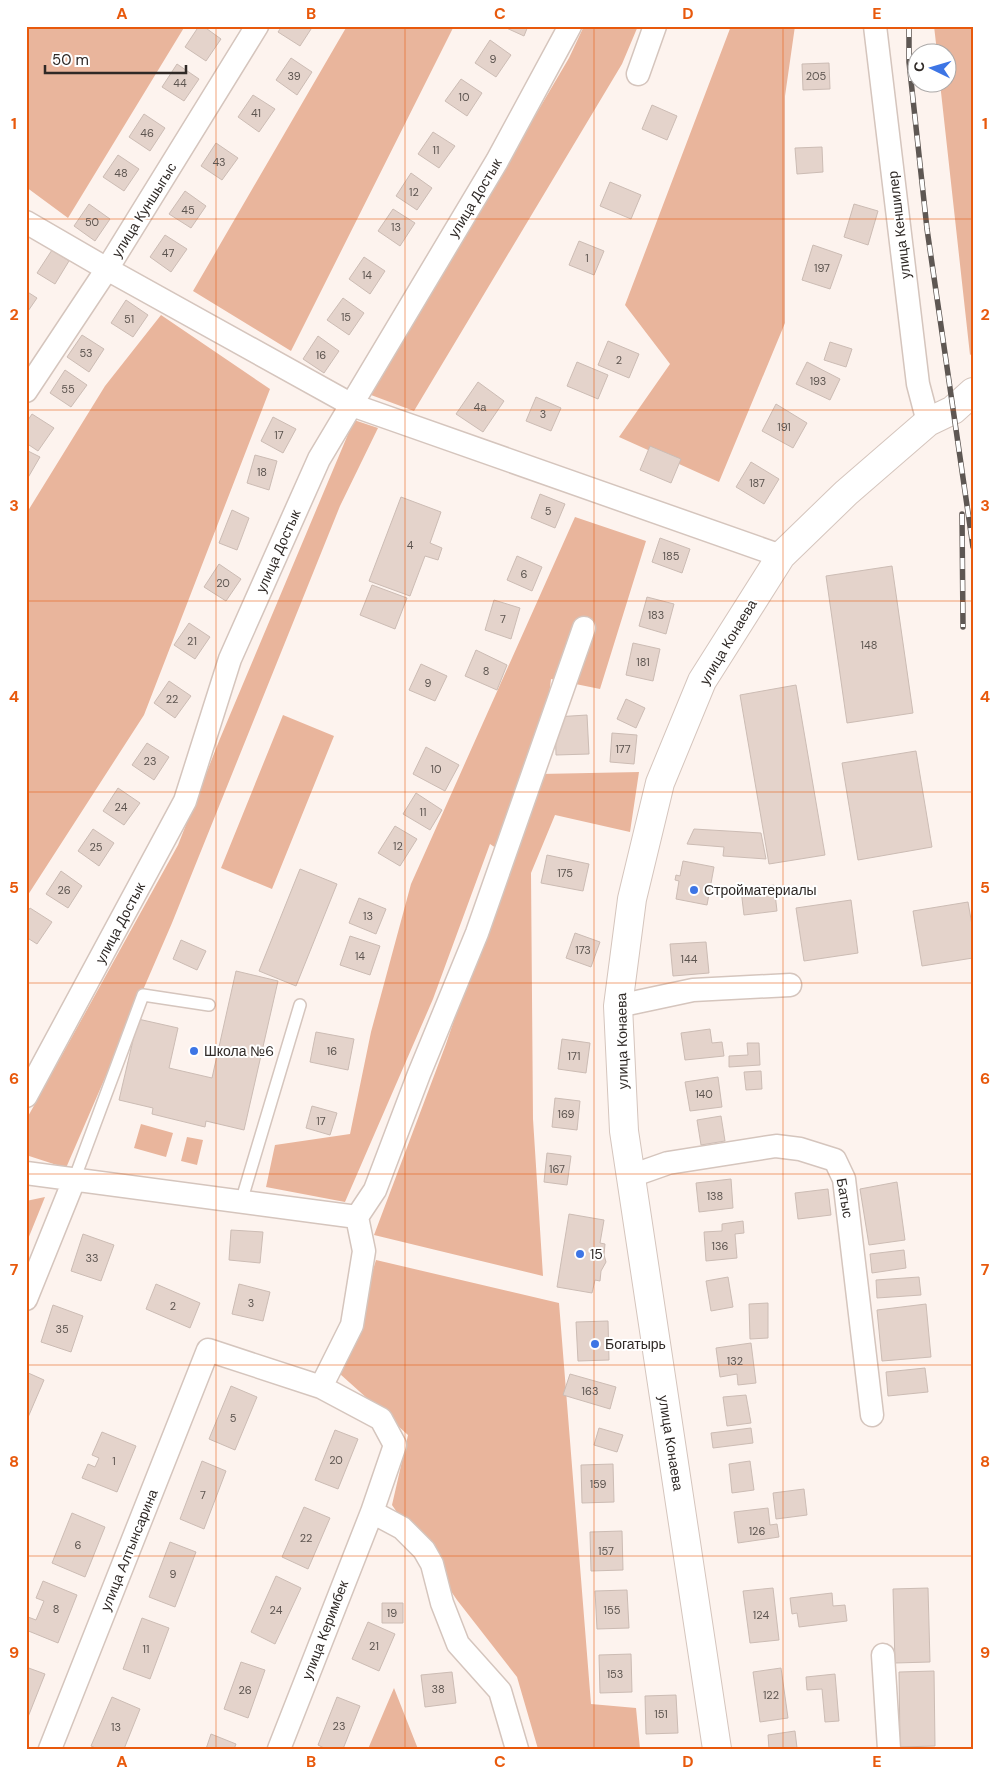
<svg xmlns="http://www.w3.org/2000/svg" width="999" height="1775" font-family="'DM Sans',sans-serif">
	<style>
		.green { fill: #e9b59c }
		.building { fill: #e4d3cb; stroke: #ccbcb4 }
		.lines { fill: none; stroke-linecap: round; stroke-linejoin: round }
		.service-casing { stroke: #d5c5bd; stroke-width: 14 }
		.minor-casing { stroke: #d5c5bd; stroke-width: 25 }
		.secondary-casing { stroke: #d5c5bd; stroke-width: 30 }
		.service { stroke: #fff; stroke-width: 11 }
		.minor { stroke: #fff; stroke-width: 22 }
		.secondary { stroke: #fff; stroke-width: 28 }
		.rail-casing { stroke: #5e5753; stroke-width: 5.5 }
		.rail { stroke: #fff; stroke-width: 4; stroke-dasharray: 11; stroke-linecap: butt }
		.grid { fill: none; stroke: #e8590c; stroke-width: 1; stroke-opacity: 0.55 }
		.poi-dot { fill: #3d75e5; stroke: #fff; stroke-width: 2 }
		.labels { text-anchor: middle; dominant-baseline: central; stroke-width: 4; stroke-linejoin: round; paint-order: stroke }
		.number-label { font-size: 11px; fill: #5c544f }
		.street-label { font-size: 14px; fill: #2f2926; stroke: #fff }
		.poi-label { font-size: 14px; fill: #2f2926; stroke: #fff; text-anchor: start }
		.neatline { fill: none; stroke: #e8590c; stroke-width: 2 }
		.grid-label { font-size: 16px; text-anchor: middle; font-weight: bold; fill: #e8590c }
	</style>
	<rect width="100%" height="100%" fill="#fdf3ee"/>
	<path class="green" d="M26 26H185L68 218 26 187Z
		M347 26H454L291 351 193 291Z
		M584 26H638L622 64 414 411 371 395 569 58Z
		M731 26H795L785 96V323L719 482 619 437 670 364 625 305Z
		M934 26H973V353L970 355 940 83 946 82V52H937Z
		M161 315 270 389 144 715 26 898V514L105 386Z
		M354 420 378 428 340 506 172 923 66 1168 26 1155V1120L178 845 219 741Z
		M575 517 646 541 600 689 551 679 540 774 639 772 630 832 555 815 531 873 533 1119 543 1276 374 1235 446 1044 509 857 490 844 433 999 345 1202 266 1187 275 1145 350 1134 371 1032 411 884Z
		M283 715 334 736 272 889 221 868Z
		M141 1124 173 1133 166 1157 134 1148Z
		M187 1137 203 1140 197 1165 181 1161Z
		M45 1197 26 1244V1201Z
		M376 1260 559 1303 591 1704 636 1708 640 1749H538L517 1677 457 1600 392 1505 408 1435 340 1374Z
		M394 1688 418 1749H368Z"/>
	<path class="building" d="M199 26H203L221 39 206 61 185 47Z
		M282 26H313L300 46 278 32Z
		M502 26H528L524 36Z
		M490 40 511 55 496 77 475 63Z
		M291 58 312 72 297 95 276 80Z
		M829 63 830 89 803 90 802 64Z
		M177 64 199 79 184 101 162 87Z
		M461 79 482 93 467 116 445 101Z
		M253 95 275 109 259 132 238 117Z
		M652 105 677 116 667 140 642 129Z
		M144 114 165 128 150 151 129 137Z
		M433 132 455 146 439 168 418 154Z
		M216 143 238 158 222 180 201 166Z
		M822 147 823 172 797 174 795 148Z
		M118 155 139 169 124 191 103 177Z
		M411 173 432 188 417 210 396 196Z
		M610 182 641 195 631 219 600 206Z
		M185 191 206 206 191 228 169 214Z
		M89 204 110 219 95 241 74 226Z
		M854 204 878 211 868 245 844 237Z
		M393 209 415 223 400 246 378 231Z
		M165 235 187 249 171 272 150 257Z
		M579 241 604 251 594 275 569 265Z
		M813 245 842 255 830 289 802 280Z
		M52 250 69 261 55 284 37 273Z
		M364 257 385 271 370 294 349 279Z
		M26 291 37 298 26 314Z
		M343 298 364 313 349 335 327 320Z
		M126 300 148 315 133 337 111 323Z
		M82 335 104 349 89 372 67 357Z
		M318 336 339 351 324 373 303 359Z
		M608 341 639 354 629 378 598 365Z
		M830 342 852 349 846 367 824 360Z
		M577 362 608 375 598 399 567 386Z
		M807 362 840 379 830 400 796 384Z
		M65 370 87 385 71 407 50 393Z
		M478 382 504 401 483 432 456 414Z
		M536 397 561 408 551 431 526 421Z
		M776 404 807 423 793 448 762 431Z
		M32 414 54 428 38 451 26 443V423Z
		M273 417 296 429 283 453 261 441Z
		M650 446 681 459 671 483 640 470Z
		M26 450 40 457 26 481Z
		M255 455 277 461 269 490 247 483Z
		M751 462 779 479 764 504 736 487Z
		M540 494 565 504 555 528 531 518Z
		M401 497 441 512 430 543 442 548 438 560 425 556 410 596 369 581Z
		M232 510 249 518 237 550 219 543Z
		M660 538 690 549 682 573 652 562Z
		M517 556 542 567 532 591 507 580Z
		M219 564 241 579 226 601 204 587Z
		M892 566 913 713 847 723 826 576Z
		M372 585 407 598 395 629 360 615Z
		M647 597 674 604 666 634 639 626Z
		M494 600 520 608 511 639 485 630Z
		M189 623 210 637 195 659 174 645Z
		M633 643 660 649 653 681 626 675Z
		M476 650 507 665 497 690 465 676Z
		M421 664 447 676 435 701 409 690Z
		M169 681 191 696 175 718 154 703Z
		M796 685 825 855 769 864 740 695Z
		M626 699 645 708 636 728 617 719Z
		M587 715 589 754 556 755 555 717Z
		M612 733 637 735 634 764 610 762Z
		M147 743 169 757 154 780 132 765Z
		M426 747 459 765 445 791 413 774Z
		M916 751 932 847 858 860 842 763Z
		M118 788 140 803 124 825 103 811Z
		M416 793 442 810 430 830 403 814Z
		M395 826 417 839 400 866 378 853Z
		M93 829 114 843 99 866 78 851Z
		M694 829 761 833 766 859 723 856 724 847 687 844Z
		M547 855 589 864 583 891 541 883Z
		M683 861 714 867 707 905 676 899 679 881 675 880 676 875 680 876Z
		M300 869 337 884 296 986 259 971Z
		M61 871 82 886 68 908 46 894Z
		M774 885 777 911 744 915 741 890Z
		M359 898 386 909 376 934 349 923Z
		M851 900 858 953 804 961 796 908Z
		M968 902 973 931V958L922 966 913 911Z
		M30 908 52 922 37 944 26 937V914Z
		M575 933 600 942 591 967 566 958Z
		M350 936 380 946 370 975 340 965Z
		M181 940 206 951 197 970 173 959Z
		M706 942 709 973 673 976 670 944Z
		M236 971 278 981 244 1130 206 1121 205 1127 152 1114 153 1108 119 1100 138 1019 178 1028 169 1068 212 1078Z
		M710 1029 712 1043 722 1042 724 1056 685 1060 681 1033Z
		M316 1032 354 1039 348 1070 310 1062Z
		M562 1039 590 1043 586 1073 558 1069Z
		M747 1043H759L760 1065 729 1067V1056L748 1055Z
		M761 1071 762 1089 746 1090 744 1072Z
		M718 1077 722 1107 690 1111 685 1082Z
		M555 1098 580 1101 577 1130 552 1127Z
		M312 1106 337 1113 330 1135 306 1128Z
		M721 1116 725 1141 701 1145 697 1120Z
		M547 1153 571 1156 567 1185 544 1182Z
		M731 1179 733 1208 699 1212 696 1183Z
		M897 1182 905 1240 869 1245 860 1189Z
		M828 1189 831 1215 798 1219 795 1193Z
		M569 1214 604 1220 600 1243 605 1244 604 1255 606 1262 601 1271 600 1281 595 1280 592 1293 557 1287Z
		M743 1221 744 1233 735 1234 737 1258 706 1261 704 1232 722 1231V1224Z
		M231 1230 263 1232 260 1263 229 1260Z
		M83 1234 114 1245 101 1281 71 1271Z
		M904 1250 906 1268 872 1273 870 1254Z
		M728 1277 733 1307 711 1311 706 1281Z
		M919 1277 921 1295 877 1298 876 1280Z
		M156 1284 200 1303 190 1328 146 1309Z
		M239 1284 270 1292 263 1321 232 1314Z
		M768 1303V1338L750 1339 749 1304Z
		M926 1304 931 1357 882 1361 877 1310Z
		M53 1305 83 1316 71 1352 41 1342Z
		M608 1321 609 1360 578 1361 576 1322Z
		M751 1343 756 1383 738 1385 737 1374 720 1377 716 1348Z
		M925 1368 928 1392 888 1396 886 1372Z
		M26 1372 44 1380 26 1422Z
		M570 1374 616 1387 610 1409 563 1395Z
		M231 1386 257 1397 235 1450 209 1439Z
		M746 1395 751 1423 727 1426 723 1397Z
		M599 1428 623 1435 617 1452 594 1445Z
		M751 1428 753 1443 713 1448 711 1433Z
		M335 1430 358 1439 338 1489 315 1480Z
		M102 1432 136 1446 117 1492 82 1478 88 1464 95 1467 99 1458 92 1455Z
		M202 1461 226 1471 204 1529 180 1519Z
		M750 1461 754 1490 732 1493 729 1464Z
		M613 1464 614 1502 582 1503 581 1465Z
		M804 1489 807 1515 776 1519 773 1493Z
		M304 1507 330 1518 308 1569 282 1557Z
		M768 1508 770 1525 777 1524 779 1537 738 1543 734 1512Z
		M72 1513 105 1527 85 1577 52 1563Z
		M622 1531 623 1570 591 1571 590 1532Z
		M170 1542 196 1552 175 1607 149 1597Z
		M276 1576 301 1588 275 1644 251 1632Z
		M43 1581 77 1595 58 1643 26 1630 28 1617 36 1620 44 1601 36 1598Z
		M773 1588 779 1640 750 1643 743 1591Z
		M928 1588 930 1662 895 1663 893 1589Z
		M627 1590 629 1628 597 1629 595 1591Z
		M832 1593 833 1606 845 1605 847 1621 799 1627 797 1613 792 1614 790 1598Z
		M382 1603H403V1623H382Z
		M142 1618 169 1628 150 1679 123 1669Z
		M368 1622 395 1634 379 1671 352 1659Z
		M631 1654 632 1692 600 1693 599 1655Z
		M241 1662 265 1670 248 1718 224 1709Z
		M26 1667 45 1674 26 1722Z
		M781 1668 788 1718 760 1722 753 1672Z
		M934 1671 935 1746 900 1747 899 1672Z
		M452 1672 456 1703 425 1707 421 1675Z
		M835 1674 839 1721 825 1722 822 1689 807 1690 806 1677Z
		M676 1695 678 1733 646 1734 645 1696Z
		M112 1697 140 1709 124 1749H98L91 1746Z
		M337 1697 360 1706 343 1749H326L318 1745Z
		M795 1731 797 1748 800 1749H769L768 1735Z
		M211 1734 236 1744 234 1749H206Z"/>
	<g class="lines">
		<defs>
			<path id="service" d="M74 1180 143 995 209 1005
				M241 1202 300 1005"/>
			<path id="minor" d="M875 26 918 384 928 422
				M638 74 655 26
				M26 222 107 269 352 405 781 556
				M26 391 107 269 257 26
				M618 1006 693 990 790 985
				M26 1096 185 801 230 659 319 459 497 161 570 26
				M26 1173 357 1217
				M631 1176 668 1163 776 1146 800 1149 835 1160 844 1179 872 1415
				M26 1299 74 1180
				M372 1512 402 1528 424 1550 432 1564 442 1603 458 1644 500 1691 517 1749
				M883 1655 889 1749
				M50 1749 208 1350 321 1387 352 1325 364 1251 357 1217 375 1190 419 1074 477 933 584 628
				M279 1749 372 1512 395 1445 381 1419 321 1387"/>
			<path id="secondary" d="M717 1749 624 1131 618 1006 632 899 660 783 702 681 781 556 846 493 928 422 953 410 973 392"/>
		</defs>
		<use href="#service" class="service-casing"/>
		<use href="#minor" class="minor-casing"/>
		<use href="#secondary" class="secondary-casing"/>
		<use href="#service" class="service"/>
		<use href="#minor" class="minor"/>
		<use href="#secondary" class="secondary"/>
		<defs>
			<path id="rail" d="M909 26V62L927 229 973 547
				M962 514 963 627"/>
		</defs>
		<use href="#rail" class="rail-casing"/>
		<use href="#rail" class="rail"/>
	</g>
	<path class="grid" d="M216 26V1749M405 26V1749M594 26V1749M783 26V1749M26 219H973M26 410H973M26 601H973M26 792H973M26 983H973M26 1174H973M26 1365H973M26 1556H973"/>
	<g class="poi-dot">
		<circle cx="694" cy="890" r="5"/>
		<circle cx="194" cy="1051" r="5"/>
		<circle cx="580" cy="1254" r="5"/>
		<circle cx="595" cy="1344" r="5"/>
	</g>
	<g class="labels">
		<g class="number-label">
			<text x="493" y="59">9</text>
			<text x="294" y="76">39</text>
			<text x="816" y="76">205</text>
			<text x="180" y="83">44</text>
			<text x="464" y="97">10</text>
			<text x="256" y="113">41</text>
			<text x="147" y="133">46</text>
			<text x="436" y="150">11</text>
			<text x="219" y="162">43</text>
			<text x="121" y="173">48</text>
			<text x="414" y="192">12</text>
			<text x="188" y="210">45</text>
			<text x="92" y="222">50</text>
			<text x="396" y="227">13</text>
			<text x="168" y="253">47</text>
			<text x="587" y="258">1</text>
			<text x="822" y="268">197</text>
			<text x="367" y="275">14</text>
			<text x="346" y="317">15</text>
			<text x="129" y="319">51</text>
			<text x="86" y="353">53</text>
			<text x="321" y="355">16</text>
			<text x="619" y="360">2</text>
			<text x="818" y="381">193</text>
			<text x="68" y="389">55</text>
			<text x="480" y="407">4а</text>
			<text x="543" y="414">3</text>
			<text x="784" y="427">191</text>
			<text x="279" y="435">17</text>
			<text x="262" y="472">18</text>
			<text x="757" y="483">187</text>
			<text x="548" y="511">5</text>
			<text x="410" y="545">4</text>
			<text x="671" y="556">185</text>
			<text x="524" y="574">6</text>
			<text x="223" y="583">20</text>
			<text x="656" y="615">183</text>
			<text x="503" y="619">7</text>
			<text x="192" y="641">21</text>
			<text x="869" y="645">148</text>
			<text x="643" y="662">181</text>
			<text x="486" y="671">8</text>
			<text x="428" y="683">9</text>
			<text x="172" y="699">22</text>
			<text x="623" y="749">177</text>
			<text x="150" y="761">23</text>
			<text x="436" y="769">10</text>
			<text x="121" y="807">24</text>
			<text x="423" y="812">11</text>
			<text x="398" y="846">12</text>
			<text x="96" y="847">25</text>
			<text x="565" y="873">175</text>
			<text x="64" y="890">26</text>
			<text x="368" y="916">13</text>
			<text x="583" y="950">173</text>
			<text x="360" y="956">14</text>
			<text x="689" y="959">144</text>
			<text x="332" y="1051">16</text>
			<text x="574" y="1056">171</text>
			<text x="704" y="1094">140</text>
			<text x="566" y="1114">169</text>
			<text x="321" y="1121">17</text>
			<text x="557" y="1169">167</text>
			<text x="715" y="1196">138</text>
			<text x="720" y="1246">136</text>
			<text x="92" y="1258">33</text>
			<text x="251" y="1303">3</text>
			<text x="173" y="1306">2</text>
			<text x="62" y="1329">35</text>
			<text x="735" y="1361">132</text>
			<text x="590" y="1391">163</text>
			<text x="233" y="1418">5</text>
			<text x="336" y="1460">20</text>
			<text x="114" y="1461">1</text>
			<text x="598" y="1484">159</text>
			<text x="203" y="1495">7</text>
			<text x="757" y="1531">126</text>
			<text x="306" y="1538">22</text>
			<text x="78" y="1545">6</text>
			<text x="606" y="1551">157</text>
			<text x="173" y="1574">9</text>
			<text x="56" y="1609">8</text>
			<text x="276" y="1610">24</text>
			<text x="612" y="1610">155</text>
			<text x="392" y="1613">19</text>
			<text x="761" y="1615">124</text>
			<text x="374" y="1646">21</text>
			<text x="146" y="1649">11</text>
			<text x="615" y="1674">153</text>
			<text x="438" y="1689">38</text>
			<text x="245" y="1690">26</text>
			<text x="771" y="1695">122</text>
			<text x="661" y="1714">151</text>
			<text x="339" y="1726">23</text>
			<text x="116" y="1727">13</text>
		</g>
		<g class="street-label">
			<text transform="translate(475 198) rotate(-59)">улица Достык</text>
			<text transform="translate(144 210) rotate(-58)">улица Куншыгыс</text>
			<text transform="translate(899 225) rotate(-97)">улица Кеншилер</text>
			<text transform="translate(278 551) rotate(-66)">улица Достык</text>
			<text transform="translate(728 642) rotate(-59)">улица Конаева</text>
			<text transform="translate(120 923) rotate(-62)">улица Достык</text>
			<text transform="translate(622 1041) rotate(-91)">улица Конаева</text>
			<text transform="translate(845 1198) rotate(80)">Батыс</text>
			<text transform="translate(671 1443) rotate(81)">улица Конаева</text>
			<text transform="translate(129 1550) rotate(-68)">улица Алтынсарина</text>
			<text transform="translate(325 1630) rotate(-69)">улица Керимбек</text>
		</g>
		<g class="poi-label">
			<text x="704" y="890">Стройматериалы</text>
			<text x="204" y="1051">Школа №6</text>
			<text x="590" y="1254">15</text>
			<text x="605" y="1344">Богатырь</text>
		</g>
	</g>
	<rect width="999" height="1775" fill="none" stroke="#ffffff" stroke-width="55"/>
	<g transform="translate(932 68) rotate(275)"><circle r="24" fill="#ffffff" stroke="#aca9a8"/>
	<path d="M0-4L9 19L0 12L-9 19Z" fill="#3d75e5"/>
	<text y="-8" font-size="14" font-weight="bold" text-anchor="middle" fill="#2f2926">С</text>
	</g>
	<path d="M45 65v8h141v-8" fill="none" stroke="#2f2926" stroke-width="2.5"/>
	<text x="52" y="65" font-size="15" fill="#2f2926" stroke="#ffffff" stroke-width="4" paint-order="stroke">50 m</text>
	<rect x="28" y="28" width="944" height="1720" class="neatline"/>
	<g class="grid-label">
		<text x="122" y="19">A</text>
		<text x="311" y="19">B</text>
		<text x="500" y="19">C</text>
		<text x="688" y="19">D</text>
		<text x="877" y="19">E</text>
		<text x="14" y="129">1</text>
		<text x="985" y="129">1</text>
		<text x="14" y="320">2</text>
		<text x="985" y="320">2</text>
		<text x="14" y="511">3</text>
		<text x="985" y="511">3</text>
		<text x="14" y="702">4</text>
		<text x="985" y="702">4</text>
		<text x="14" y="893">5</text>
		<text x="985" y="893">5</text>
		<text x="14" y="1084">6</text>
		<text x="985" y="1084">6</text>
		<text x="14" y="1275">7</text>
		<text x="985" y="1275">7</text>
		<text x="14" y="1467">8</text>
		<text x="985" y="1467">8</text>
		<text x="14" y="1658">9</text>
		<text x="985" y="1658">9</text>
		<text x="122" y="1767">A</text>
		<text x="311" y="1767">B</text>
		<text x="500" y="1767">C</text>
		<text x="688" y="1767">D</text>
		<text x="877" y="1767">E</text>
	</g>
</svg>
